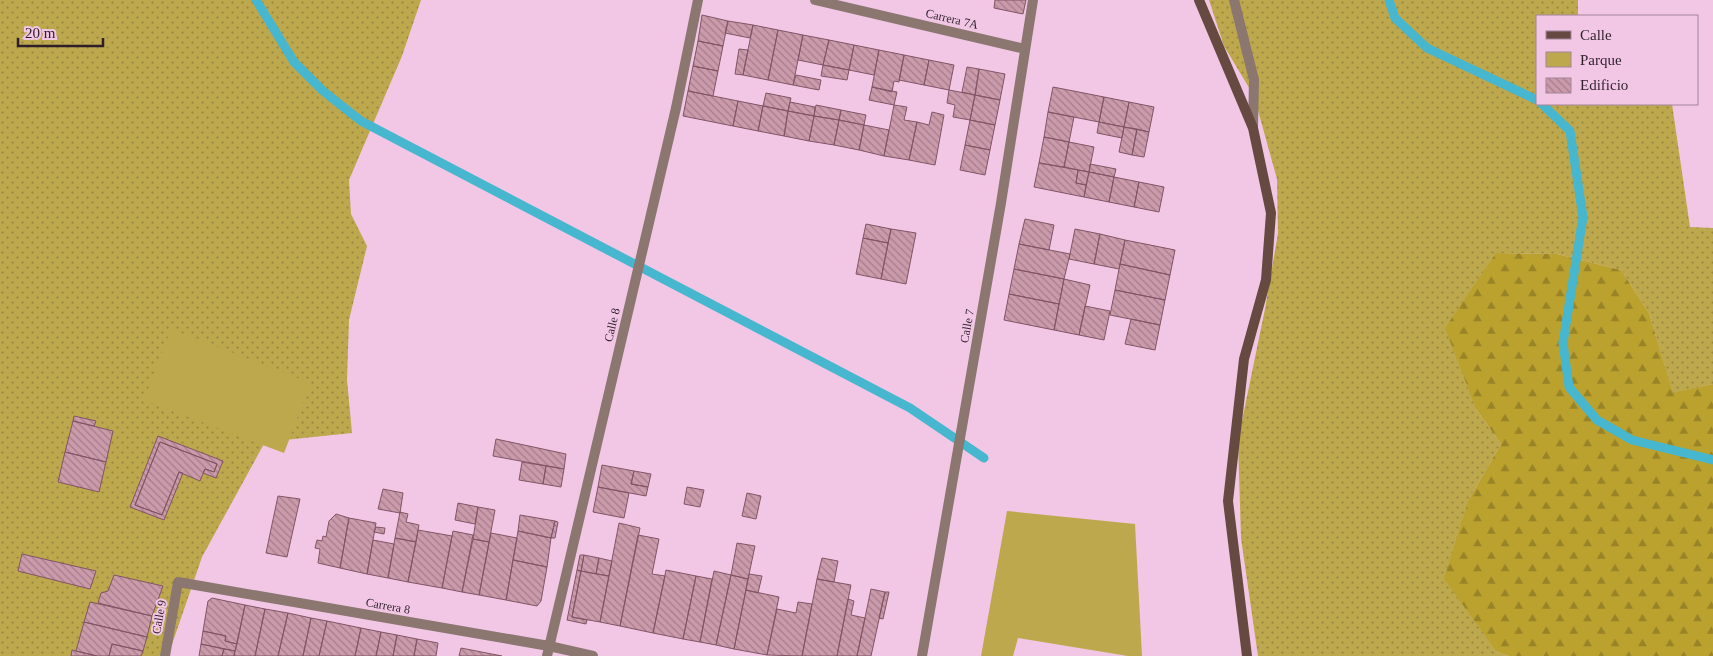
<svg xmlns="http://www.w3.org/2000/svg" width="1713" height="656" font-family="'Times New Roman',serif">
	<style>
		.grass { fill: url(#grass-dots) }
		.forest { fill: url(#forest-firs) }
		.park { fill: #bda84d }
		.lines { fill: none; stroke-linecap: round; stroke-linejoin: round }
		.stream { stroke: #47b6cf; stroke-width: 9 }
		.building { fill: url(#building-back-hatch); stroke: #815565 }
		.minor { stroke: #8b7670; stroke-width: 10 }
		.secondary { stroke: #664941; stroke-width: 10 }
		.labels { text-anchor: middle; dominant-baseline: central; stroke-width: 4; stroke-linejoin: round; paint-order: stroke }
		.street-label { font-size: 12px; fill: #2f1f2b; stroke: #f1c7e5 }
	</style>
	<defs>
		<pattern id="grass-dots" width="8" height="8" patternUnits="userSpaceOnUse" patternTransform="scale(1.25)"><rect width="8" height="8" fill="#bda84d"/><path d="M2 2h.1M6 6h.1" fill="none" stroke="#9a8840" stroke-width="1.8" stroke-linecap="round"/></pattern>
		<pattern id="forest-firs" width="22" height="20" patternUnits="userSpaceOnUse" patternTransform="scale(1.25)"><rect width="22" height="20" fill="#bba12e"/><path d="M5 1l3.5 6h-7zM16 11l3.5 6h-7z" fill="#988327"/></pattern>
		<pattern id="building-back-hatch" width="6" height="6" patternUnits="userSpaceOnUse" patternTransform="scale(1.25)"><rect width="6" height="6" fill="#cb9aab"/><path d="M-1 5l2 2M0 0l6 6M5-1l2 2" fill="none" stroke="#a57d8b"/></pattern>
	</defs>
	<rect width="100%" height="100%" fill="#f1c7e5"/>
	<path class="grass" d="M0 0H421L402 56 349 180 351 214 367 246 349 320 347 380 352 433 265 442 202 557 168 656H0Z
		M1209 0H1578V16H1537V104H1672L1690 227 1713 228V384L1673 394 1649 313 1621 270 1557 254 1496 253 1476 409 1501 444 1469 499 1497 652 1509 656H1258L1241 538 1238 440 1265 309 1278 233 1277 179 1254 96 1224 46Z"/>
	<path class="forest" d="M1496 253 1557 254 1621 270 1649 313 1673 393 1713 384V656H1509L1497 652 1444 579 1469 499 1501 444 1476 409 1445 328Z"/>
	<path class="park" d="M171 329 311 383 284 453 144 400Z
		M1007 511 1135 524 1142 656H1128L1018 638 1013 656H981Z"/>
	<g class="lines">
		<path class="stream" d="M256 0 294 62 323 91 361 121 910 408 984 458
			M1389 0 1395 18 1427 48 1537 100
			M1542 104 1570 131 1583 217 1563 343 1569 387 1597 420 1632 440 1713 460"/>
	</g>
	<path class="building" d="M995 0H1026L1023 14 994 8Z
		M702 15 728 21 723 46 698 41Z
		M728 21 753 25 750 38 725 33Z
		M753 25 778 30 768 80 743 75Z
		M778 30 803 35 793 85 768 80Z
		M803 35 829 40 823 65 798 60Z
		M829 40 854 45 849 70 823 65Z
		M698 41 723 46 718 71 693 66Z
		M854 45 879 50 874 75 849 70Z
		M739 49 748 50 743 75 735 74Z
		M879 50 904 55 899 82 894 81 892 92 872 87Z
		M904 55 929 60 924 85 899 80Z
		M929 60 954 65 949 90 924 85Z
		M823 65 849 70 847 80 821 76Z
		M693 66 718 71 713 96 688 91Z
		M967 67 979 69 975 95 962 92Z
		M979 69 1005 74 1000 100 975 95Z
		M796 75 821 80 819 90 793 85Z
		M872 87 897 92 894 105 869 100Z
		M1053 87 1104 97 1099 122 1048 112Z
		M949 90 975 95 970 120 953 117 955 105 947 103Z
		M688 91 738 101 733 126 683 116Z
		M766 93 791 98 788 111 763 106Z
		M975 95 1000 100 995 125 970 120Z
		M1104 97 1129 102 1124 127 1099 122Z
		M738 101 763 106 758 131 733 126Z
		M790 102 815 107 814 116 788 111Z
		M1129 102 1154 107 1149 132 1124 127Z
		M816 105 841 110 839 120 814 116Z
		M894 105 907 107 904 120 917 122 909 160 884 156Z
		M763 106 788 111 784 136 758 131Z
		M841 110 866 115 864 125 839 120Z
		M788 111 814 116 809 141 784 136Z
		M932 112 944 115 935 165 909 160 917 122 929 125Z
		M1048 112 1074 117 1069 142 1044 137Z
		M814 116 839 120 834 145 809 141Z
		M839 120 864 125 859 150 834 145Z
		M970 120 995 125 990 150 965 145Z
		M1099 122 1124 127 1122 138 1097 133Z
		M864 125 889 130 884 156 859 150Z
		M1124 127 1137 129 1132 155 1119 152Z
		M1137 129 1149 132 1144 157 1132 155Z
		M1044 137 1069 142 1064 167 1039 163Z
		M1069 142 1094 147 1089 172 1064 167Z
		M965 145 990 150 985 175 960 170Z
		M1039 163 1078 170 1076 183 1086 185 1084 197 1034 187Z
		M1090 164 1116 169 1114 177 1089 172Z
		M1078 170 1089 172 1086 185 1076 183Z
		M1089 172 1114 177 1109 202 1084 197Z
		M1114 177 1139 182 1134 207 1109 202Z
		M1139 182 1164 187 1159 212 1134 207Z
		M1025 219 1054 225 1049 250 1019 244Z
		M866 224 891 229 888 243 863 238Z
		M891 229 916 233 906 284 881 279Z
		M1075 229 1100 234 1094 264 1069 259Z
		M1100 234 1125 240 1119 269 1094 264Z
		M863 238 888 243 881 279 856 274Z
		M1125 240 1175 250 1170 275 1120 264Z
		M1019 244 1070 254 1064 279 1014 269Z
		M1120 264 1170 275 1165 300 1115 290Z
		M1014 269 1064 279 1059 304 1009 294Z
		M1064 279 1090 285 1079 335 1054 330Z
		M1115 290 1165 300 1160 325 1110 315Z
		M1009 294 1059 304 1054 330 1004 320Z
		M1085 306 1110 311 1104 340 1079 335Z
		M1131 319 1160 325 1155 350 1125 344Z
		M74 416 96 421 94 426 73 421Z
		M73 421 113 431 106 462 65 452Z
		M158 436 223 461 216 478 203 473 205 469 214 472 217 464 160 442 135 505 162 515 179 472 183 473 164 520 130 507Z
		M496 439 566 454 564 469 493 456Z
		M160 442 217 464 214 472 205 469 200 481 179 472 162 515 135 505Z
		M65 452 106 462 99 492 58 482Z
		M522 462 546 466 543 484 519 480Z
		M602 465 634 471 631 484 648 487 646 496 598 487Z
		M546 466 564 469 561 487 543 484Z
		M634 471 651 474 648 487 631 484Z
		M598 487 629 493 624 518 593 512Z
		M687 487 704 490 700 507 684 504Z
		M383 489 403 493 400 513 378 509Z
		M747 493 761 496 756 519 742 516Z
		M278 496 300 499 287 557 266 553Z
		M458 503 478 507 475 524 455 520Z
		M478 507 495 510 489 542 473 539Z
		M400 512 408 514 406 522 419 525 416 542 395 538Z
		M336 514 349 518 340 568 318 563 320 549 315 548 317 540 322 541 323 536 326 537 329 521Z
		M520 515 555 521 551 538 518 531Z
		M349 518 376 523 367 574 340 568Z
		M555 521 558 522 555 538H551Z
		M619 523 640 528 620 626 600 622Z
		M376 527 385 528 384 534 374 532Z
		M418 530 452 536 442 588 408 582Z
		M453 531 473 535 462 592 442 588Z
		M518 531 551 538 547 567 513 560Z
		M491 533 517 538 506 600 479 595Z
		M638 535 659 539 652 574 665 576 653 633 620 626Z
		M395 538 416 542 408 582 388 578Z
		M473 539 489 542 479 595 462 592Z
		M373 540 394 544 388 578 367 574Z
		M737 543 755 546 748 579 731 575Z
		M22 554 96 571 90 589 18 571Z
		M580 555H584L581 571 577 570Z
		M584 555 599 558 596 574 581 571Z
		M599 558 612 561 609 576 596 574Z
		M822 558 838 561 834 582 817 579Z
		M513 560 547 567 541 601 537 606 506 600Z
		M577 570 581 571 572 617 587 620 586 624 567 620Z
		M666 570 696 576 683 639 653 633Z
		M581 571 609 576 600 622 572 617Z
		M714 571 731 575 716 645 700 642Z
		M749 574 762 576 758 593 746 590Z
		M114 575 163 586 152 616 98 603 101 593 108 591Z
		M731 575 748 579 734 649 716 645Z
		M696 576 712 579 700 642 683 639Z
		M817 579 851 585 837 656H802Z
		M871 589 885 592 871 656H857Z
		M746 590 779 597 767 655 734 649Z
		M885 592H889L883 619 879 618Z
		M212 598 245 605 237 644 225 641 226 636 203 631 208 601Z
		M848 599 854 601 851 615 865 618 857 656H837Z
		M90 602 152 616 147 637 84 622Z
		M798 602 812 604 802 656 767 655 777 609 796 613Z
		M245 605 265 609 255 656H234Z
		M265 609 288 613 278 656H255Z
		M288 613 311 618 303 656H278Z
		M311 618 327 621 319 656H303Z
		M327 621 361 628 355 656H319Z
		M84 622 147 637 143 651 112 644 109 656H97L76 651Z
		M361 628 381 632 376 656H355Z
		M203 631 226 636 225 641 237 644 235 651 201 644Z
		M381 632 397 635 393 656H376Z
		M397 635 417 639 414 656H393Z
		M417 639 438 643 436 656H414Z
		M112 644 143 651 141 656H109Z
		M201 644 224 649 222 656H199Z
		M461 648 502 656H459Z
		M224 649 235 651 234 656H222Z
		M72 650 76 651 97 656H71Z"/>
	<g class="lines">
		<path class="minor" d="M815 0 1025 49
			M1234 0 1254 80 1253 127
			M165 656 178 582 549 646 593 656
			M547 656 676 108 698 0
			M922 656 1001 203 1033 0"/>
		<path class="secondary" d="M1199 0 1253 128 1271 213 1266 280 1244 359 1228 501 1247 656"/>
	</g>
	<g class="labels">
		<g class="street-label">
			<text transform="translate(952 19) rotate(13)">Carrera 7A</text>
			<text transform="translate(612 325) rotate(-77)">Calle 8</text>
			<text transform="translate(967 326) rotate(-80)">Calle 7</text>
			<text transform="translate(388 606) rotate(10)">Carrera 8</text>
			<text transform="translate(159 617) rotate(-80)">Calle 9</text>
		</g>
	</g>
	<rect x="1536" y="15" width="162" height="90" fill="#f1c7e5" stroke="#a3849b"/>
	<rect x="1546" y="31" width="25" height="8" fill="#664941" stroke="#a3849b"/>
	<text x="1580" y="40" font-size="15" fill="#2f1f2b">Calle</text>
	<rect x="1546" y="52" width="25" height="15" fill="#bda84d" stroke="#a3849b"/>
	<text x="1580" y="65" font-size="15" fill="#2f1f2b">Parque</text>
	<rect x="1546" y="78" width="25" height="15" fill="url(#building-back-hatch)" stroke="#a3849b"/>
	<text x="1580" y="90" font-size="15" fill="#2f1f2b">Edificio</text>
	<path d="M18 38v8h85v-8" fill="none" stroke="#2f1f2b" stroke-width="2.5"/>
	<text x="25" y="38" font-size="15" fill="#2f1f2b" stroke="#f1c7e5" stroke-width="4" paint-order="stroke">20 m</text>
</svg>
